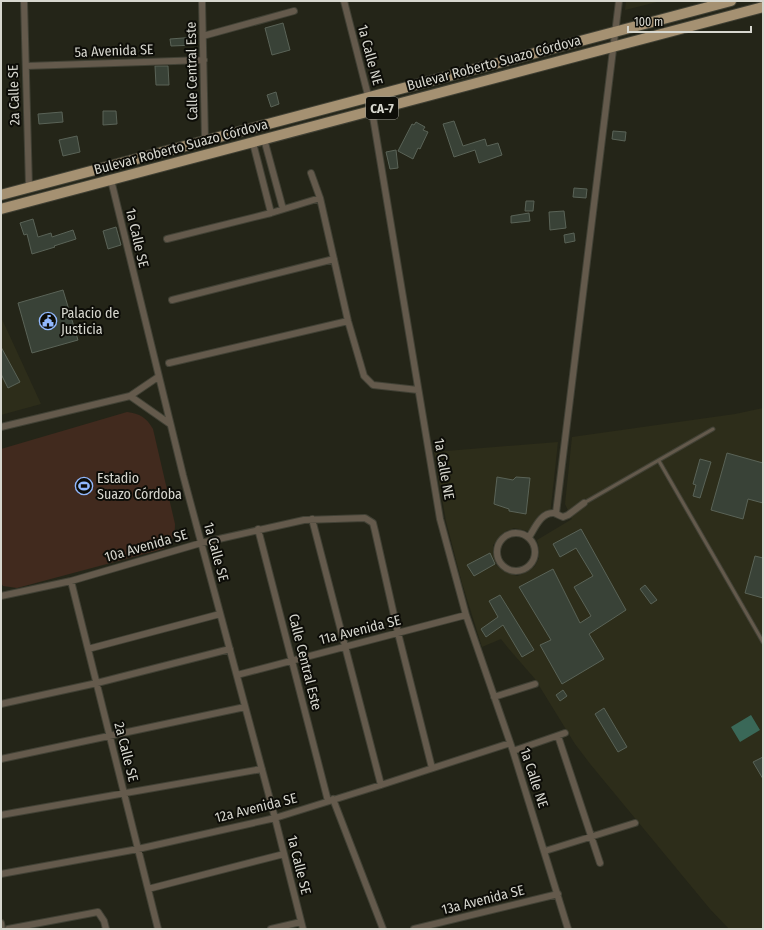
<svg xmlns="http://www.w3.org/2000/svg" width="764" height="930" font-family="'Fira Sans Condensed',sans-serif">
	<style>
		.built { fill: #2d2d1a }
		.green { fill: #412a1e }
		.water { fill: #3a6858 }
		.building { fill: #394237; stroke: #5a6357 }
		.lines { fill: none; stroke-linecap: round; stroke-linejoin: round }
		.service-casing { stroke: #414135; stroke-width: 5 }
		.minor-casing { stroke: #414135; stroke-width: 8 }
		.primary-casing { stroke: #414135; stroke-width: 12 }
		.service { stroke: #645a4c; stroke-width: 3 }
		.minor { stroke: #645a4c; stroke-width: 6 }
		.primary { stroke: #a59172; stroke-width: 10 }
		.labels { text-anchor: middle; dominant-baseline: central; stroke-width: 4; stroke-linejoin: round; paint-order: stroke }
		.shield { fill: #0d0d08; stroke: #9a9a93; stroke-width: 1 }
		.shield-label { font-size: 13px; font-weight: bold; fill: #d7d7cf }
		.street-label { font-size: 14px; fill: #d7d7cf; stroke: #0d0d08 }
		.poi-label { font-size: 14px; fill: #d7d7cf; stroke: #0d0d08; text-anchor: start }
	</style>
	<rect width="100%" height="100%" fill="#242518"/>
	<path class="built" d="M626 1H661L625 10Z
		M1 317 41 404 1 415Z
		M763 408V929H729L710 909 591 765 575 744 535 679 509 649 501 639 482 647 462 583 446 521 434 452 558 442 550 515 528 531 514 528 506 531 493 545 496 565 506 572 517 576 525 573 535 566 539 558V548L537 540 572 519 565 504 572 437 735 414Z"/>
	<path class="green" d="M127 412C140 414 146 417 153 429L175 524C175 536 172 542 163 549L17 588 3 586 1 583V449Z"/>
	<path class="water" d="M751 715 760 730 740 742 731 727Z"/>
	<path class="building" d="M283 23 290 50 272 55 265 28Z
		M196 37V45L171 46 170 39Z
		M155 66H168L169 85H156Z
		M276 92 279 104 271 107 267 95Z
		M103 111H116L117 124 103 125Z
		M62 112 63 122 39 124 38 114Z
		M454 121 463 146 485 139 487 146 498 143 502 155 479 163 475 150 454 157 443 124Z
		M416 122 425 127 423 130 428 132 420 149 418 148 413 159 398 151 412 124 414 125Z
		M613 131 626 132 625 141 612 139Z
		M77 136 80 152 63 156 59 140Z
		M396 150 398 168 390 169 386 152Z
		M574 188 587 189 586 198 573 197Z
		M526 201H534L533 211H525Z
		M564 211 566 228 550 230 549 212Z
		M529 213 530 221 511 223V216Z
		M33 219 38 237 51 233 52 237 73 230 76 239 54 246 55 247 32 254 27 234 24 235 20 223Z
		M116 227 121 245 108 249 103 231Z
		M574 233 575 241 565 243 564 235Z
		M63 290 78 340 32 353 18 303Z
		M1 347 20 382 8 388 1 374Z
		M727 453 763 463V503L748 499 743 519 711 510Z
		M700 459 711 462 700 498 693 496 696 485 693 484Z
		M497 477 513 480 516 477 530 478 526 514 509 511V509L494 504Z
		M581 529 626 610 589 634 604 659 562 684 540 645 551 640 519 587 553 569 580 623 591 616 574 587 593 576 576 548 560 557 553 544Z
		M490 553 495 564 474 576 467 565Z
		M755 556 763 558V598L745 593Z
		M645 585 657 600 651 604 640 589Z
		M500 595 534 650 522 657 503 625 486 637 481 629 498 617 489 601Z
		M563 690 567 696 560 701 556 695Z
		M604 708 627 747 618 752 595 714Z
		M763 757V779L753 762Z"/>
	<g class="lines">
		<defs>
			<path id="service" d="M659 461 763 642
				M584 503 713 429"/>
			<path id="minor" d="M24 1 29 187
				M202 1 205 140
				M344 1 372 111 440 519 466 615 513 751 568 929
				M203 36 294 11
				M26 66 204 60
				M264 139 283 209
				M253 143 271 213
				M311 173 320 198 348 321 364 376 373 385 418 390
				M111 180 183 475 275 818 303 929
				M167 239 271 213 320 198
				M172 300 334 259
				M169 363 348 321
				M130 396 170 424
				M1 427 130 396 158 377
				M556 513 619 1
				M312 519 381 785
				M258 529 328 801
				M497 552a19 19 0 1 1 38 0a19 19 0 1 1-38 0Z
				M529 537C535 528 541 512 554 513 557 514 560 516 563 517L568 515 584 503
				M71 581 158 929
				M1 596 71 581 201 543 304 520 365 518 373 523 375 531 398 633 432 768
				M88 649 220 614
				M237 675 466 615
				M494 697 535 684
				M1 704 97 683 230 649
				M558 736 600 863
				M513 751 565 733
				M1 759 245 707
				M333 799 383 929
				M1 815 262 769
				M545 851 635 823
				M1 874 138 849 275 818 381 785 510 743
				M148 889 284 854
				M1 923 2 929
				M8 929 98 912 104 921 106 929
				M271 929 301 922
				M414 929 558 894"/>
			<path id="primary" d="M1 195 731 1
				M1 209 763 7"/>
		</defs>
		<use href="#service" class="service-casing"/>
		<use href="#minor" class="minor-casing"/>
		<use href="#primary" class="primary-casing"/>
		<use href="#service" class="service"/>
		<use href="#minor" class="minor"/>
		<use href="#primary" class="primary"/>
	</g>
	<defs>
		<symbol id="civic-ring" viewBox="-11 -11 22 22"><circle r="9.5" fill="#0d0d08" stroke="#91b8fd" stroke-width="1.5"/><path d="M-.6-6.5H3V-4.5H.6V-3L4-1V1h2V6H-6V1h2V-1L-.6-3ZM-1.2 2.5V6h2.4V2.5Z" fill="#91b8fd"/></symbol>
		<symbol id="stadium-ring" viewBox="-11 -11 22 22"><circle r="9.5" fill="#0d0d08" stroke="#91b8fd" stroke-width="1.5"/><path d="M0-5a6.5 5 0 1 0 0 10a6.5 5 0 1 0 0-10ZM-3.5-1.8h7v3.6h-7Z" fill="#91b8fd"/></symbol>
	</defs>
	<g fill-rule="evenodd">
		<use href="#civic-ring" x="38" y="311" width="20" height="20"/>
		<use href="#stadium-ring" x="74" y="476" width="20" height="20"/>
	</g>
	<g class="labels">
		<rect class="shield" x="366" y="97" width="32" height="22" rx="3"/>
		<g class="shield-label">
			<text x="382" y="108">CA-7</text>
		</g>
		<g class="street-label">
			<text transform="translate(114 51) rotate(-2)">5a Avenida SE</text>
			<text transform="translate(370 55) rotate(75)">1a Calle NE</text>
			<text transform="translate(494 63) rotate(-15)">Bulevar Roberto Suazo Córdova</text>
			<text transform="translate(192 71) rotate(-91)">Calle Central Este</text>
			<text transform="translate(14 95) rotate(-92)">2a Calle SE</text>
			<text transform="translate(181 147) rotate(-15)">Bulevar Roberto Suazo Córdova</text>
			<text transform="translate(137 238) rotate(77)">1a Calle SE</text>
			<text transform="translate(444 469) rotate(80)">1a Calle NE</text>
			<text transform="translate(146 546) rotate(-16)">10a Avenida SE</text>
			<text transform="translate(216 552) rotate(75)">1a Calle SE</text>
			<text transform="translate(360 630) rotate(-14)">11a Avenida SE</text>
			<text transform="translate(305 662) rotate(76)">Calle Central Este</text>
			<text transform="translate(126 752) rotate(76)">2a Calle SE</text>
			<text transform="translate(534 778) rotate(72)">1a Calle NE</text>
			<text transform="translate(256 808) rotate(-14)">12a Avenida SE</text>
			<text transform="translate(299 865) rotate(76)">1a Calle SE</text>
			<text transform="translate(483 900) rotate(-14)">13a Avenida SE</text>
		</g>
		<g class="poi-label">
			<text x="61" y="313">Palacio de<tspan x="61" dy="16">Justicia</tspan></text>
			<text x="97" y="478">Estadio<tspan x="97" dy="16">Suazo Córdoba</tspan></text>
		</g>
	</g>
	<rect width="764" height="930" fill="none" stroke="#d7d7cf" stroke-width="4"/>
	<path d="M628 26v6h123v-6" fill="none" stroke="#d7d7cf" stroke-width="2"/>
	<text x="634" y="26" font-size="12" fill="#d7d7cf" stroke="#0d0d08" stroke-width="3" paint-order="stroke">100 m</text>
</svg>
